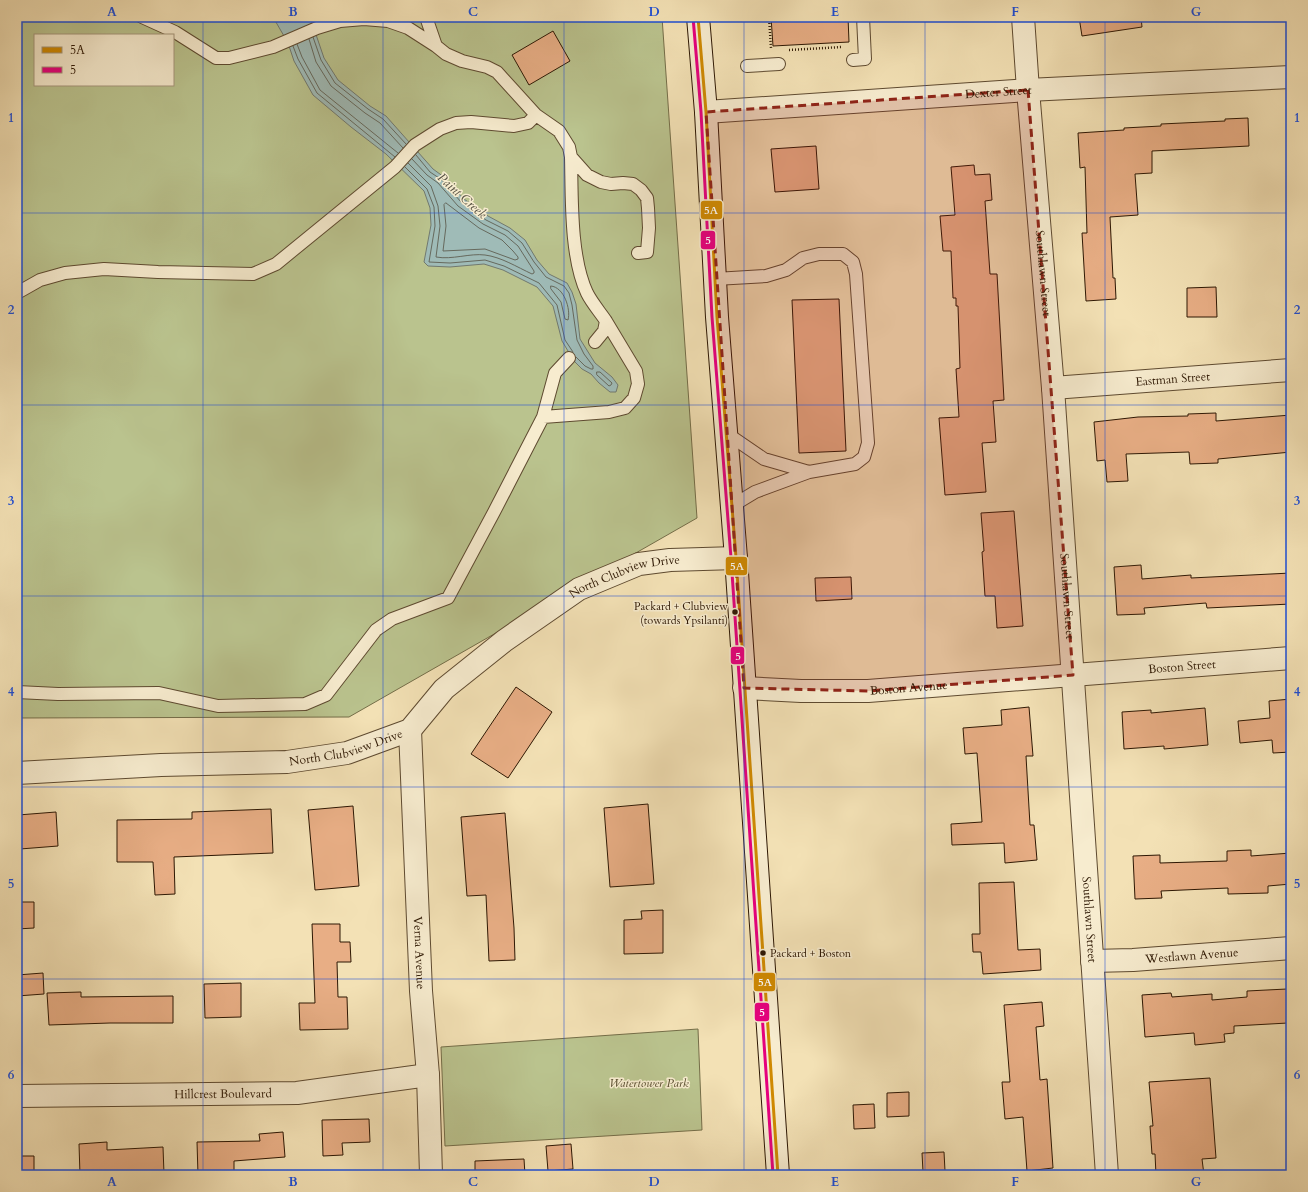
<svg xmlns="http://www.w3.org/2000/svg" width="1308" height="1192" font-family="Cardo,serif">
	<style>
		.green { fill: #bac38e; stroke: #746d48; fill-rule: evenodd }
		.water { fill: #9fbbb7; stroke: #71796f }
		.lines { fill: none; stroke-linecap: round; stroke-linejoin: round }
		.shore { stroke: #66695d; stroke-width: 1 }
		.building { fill: #e8ae85; stroke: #2d1703 }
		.service-casing { stroke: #5e4a30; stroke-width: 14 }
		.minor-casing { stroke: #5e4a30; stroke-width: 24 }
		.secondary-casing { stroke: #2d1703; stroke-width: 24 }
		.path { stroke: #2d1703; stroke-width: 2.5; stroke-dasharray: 1 2; stroke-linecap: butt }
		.service { stroke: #f7eccf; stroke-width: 12 }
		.minor { stroke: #f7eccf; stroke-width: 22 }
		.secondary { stroke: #f7eccf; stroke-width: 22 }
		.bus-1-casing { stroke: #f7eccf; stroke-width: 6 }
		.bus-2-casing { stroke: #f7eccf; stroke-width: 6 }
		.bus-1 { stroke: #cf8901; stroke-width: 3 }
		.bus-2 { stroke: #e5007d; stroke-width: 3 }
		.marked { fill: #8f2418; fill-opacity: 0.2; stroke: #8f2418; stroke-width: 3; stroke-dasharray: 8 5; stroke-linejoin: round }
		.grid { fill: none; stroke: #1d4ed8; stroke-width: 1; stroke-opacity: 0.55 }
		.bus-dot { fill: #2d1703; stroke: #f7eccf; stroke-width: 1.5 }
		.labels { text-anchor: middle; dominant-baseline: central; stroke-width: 3; stroke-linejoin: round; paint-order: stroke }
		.bus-label { font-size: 11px; fill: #2d1703; stroke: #f7eccf; text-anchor: end }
		.street-label { font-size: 12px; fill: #2d1703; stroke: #f7eccf }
		.park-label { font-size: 12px; font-style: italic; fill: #574b2d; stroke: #f7eccf }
		.water-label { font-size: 13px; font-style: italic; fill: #555042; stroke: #f7eccf }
		.line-badge { stroke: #f7eccf; stroke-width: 1.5 }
		.badge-label { font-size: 11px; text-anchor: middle; font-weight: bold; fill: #fff }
		.neatline { fill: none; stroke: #1d4ed8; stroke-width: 1.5 }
		.grid-label { font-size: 13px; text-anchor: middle; font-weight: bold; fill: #1d4ed8 }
	</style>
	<rect width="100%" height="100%" fill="#f3e1b5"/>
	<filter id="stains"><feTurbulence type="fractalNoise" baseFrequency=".005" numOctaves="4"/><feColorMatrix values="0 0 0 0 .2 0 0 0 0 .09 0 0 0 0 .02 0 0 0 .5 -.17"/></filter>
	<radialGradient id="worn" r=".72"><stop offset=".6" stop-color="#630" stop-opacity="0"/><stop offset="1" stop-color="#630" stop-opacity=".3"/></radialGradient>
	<path class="green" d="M17 17H662L697 518 349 717 17 718ZM35 35H173V85H35Z
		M698 1029 702 1130 445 1146 441 1047Z"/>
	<path class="water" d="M273 17H310L324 58 338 80 370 106 386 116 433 169 444 177 464 199 488 216 510 228 525 240 537 260 549 274 567 283 572 292 576 304 580 339 595 363 612 377 618 385 616 392H610L599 383 591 374 582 369 574 361 562 341 553 306 537 287 503 270 484 264 450 267 428 266 424 262 431 225 430 208 424 191 386 154 351 127 313 95 294 61 288 43Z"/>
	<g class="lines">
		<path class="shore" d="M313 37 321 60 335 83 368 109 383 119 406 144
			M309 39 316 62 331 86 365 113 380 123 403 148
			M297 44 302 57 320 90 398 153
			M293 46 298 59 317 93 395 157
			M416 155 430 172 442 180 461 202 486 220 508 231 522 243 534 262 546 277 564 286 569 293 572 305 577 340 584 354 593 366V369H591L585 366 576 357
			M408 163 431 186 438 206 440 226 436 257C452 260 470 253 485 255 501 257 517 267 532 274L534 273V271L518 246 505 235 483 224 458 206 438 183 427 175 412 159
			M405 167 427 189 434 207 435 226 429 262 450 263 485 260 504 266 539 283 557 305 565 340 573 352
			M446 203 479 228 502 240 513 251 518 257V259L515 260 485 249 443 251 446 226 444 205Z
			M551 286C564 287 571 309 568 320L565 319 561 302 551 289Z
			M597 372H600L612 383 611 385 609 386 597 375Z"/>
	</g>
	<path class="building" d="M771 17H848L849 42 773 46Z
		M1079 17H1141L1142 27 1082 36Z
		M553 31 570 61 529 85 512 55Z
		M1248 118 1249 146 1152 151V173L1135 174 1138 215 1110 217 1113 278H1115L1116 299 1086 301 1082 233H1087L1085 167 1080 168 1078 133 1124 130V128L1161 126V124L1225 121V119Z
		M816 146 819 189 775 192 771 149Z
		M974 165 975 175 990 174 992 200 985 201 990 274H997L1004 400 993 401 996 442 982 443 986 492 945 495 939 418 959 417 956 369 960 368 958 306H956V298H953L951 251H943L940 216 955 215 951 167Z
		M1216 287 1217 317H1187V288Z
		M839 299 846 451 799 453 792 300Z
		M1216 413V421L1291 415V452L1218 459V463L1190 464 1189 452 1126 454 1128 481 1107 482 1105 460 1097 461 1094 422 1138 417 1188 416V414Z
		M1014 511 1023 626 997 628 995 596H985L982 552 984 551 981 513Z
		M1141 565 1142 579 1191 575V578L1291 573V604L1207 608 1206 603 1144 608 1145 614 1117 615 1114 567Z
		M851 577 852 599 816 601 815 578Z
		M516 687 552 712 508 778 471 754Z
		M1291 699V752L1273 753 1272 740 1240 743 1238 721 1270 718 1269 701Z
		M1029 707 1033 756H1026L1030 825H1034L1037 860 1005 863 1004 843 952 845 951 824 982 822 977 753 965 754 963 728 1002 725 1001 710Z
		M1205 708 1208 745 1164 749V746L1124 749 1122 712 1151 710V713Z
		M648 804 654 884 610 887 604 808Z
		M353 806 359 886 315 890 308 810Z
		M271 809 273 853 174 857 175 894 155 895 153 862H117V820L192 819V812Z
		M56 812 58 846 20 849 18 815Z
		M505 813 514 928 515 960 489 961 486 895 467 896 461 817Z
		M1251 850V856L1291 853V884L1268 886V893L1228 894V888L1161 891 1162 898 1135 899 1133 856 1160 855V863L1227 861V851Z
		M1014 882 1018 950 1040 949 1041 970 983 974 981 952H973L972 934H980L979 883Z
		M17 902H34V928L17 929Z
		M663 910V953L624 954V920L642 919 641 911Z
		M312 924H340V942H350L351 962H337L338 997H347L348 1029 300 1030 299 1003H315Z
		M43 973 44 994 17 996V975Z
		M241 983V1017L205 1018 204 984Z
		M1287 989 1288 1023 1234 1026V1033L1224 1034 1225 1042 1195 1045 1194 1033 1145 1037 1142 995 1171 993 1172 997 1212 994V1000L1247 997V991Z
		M81 992V997L173 996V1023H110L49 1025 47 993Z
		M1042 1002 1044 1026 1036 1027 1040 1080 1047 1079 1053 1168 1027 1171 1023 1117 1005 1119 1002 1082H1010L1004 1005Z
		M1210 1078 1216 1158 1202 1159 1204 1175H1156L1155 1154H1152L1150 1126H1153L1149 1082Z
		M909 1092V1116L887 1117V1093Z
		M874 1104 875 1128 854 1129 853 1105Z
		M369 1119 370 1142 342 1143 343 1155 323 1156 322 1120Z
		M283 1132 285 1157 234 1161V1175H198L197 1142 260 1141 259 1134Z
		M107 1142V1150L163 1147 164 1174 80 1175 79 1144Z
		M571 1144 573 1169 548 1171 546 1146Z
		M944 1152 945 1171 923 1172 922 1153Z
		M17 1156H34V1175H17Z
		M524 1159 525 1175H475V1161Z"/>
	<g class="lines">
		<defs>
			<path id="service" d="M142 17 175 32 216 58H229L273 47 317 28 340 21 364 19 388 21 408 28 436 46
				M853 60 865 59 863 17
				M747 66 779 64
				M536 115 559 131 569 147 571 157 587 175 601 182 611 184 623 183 633 184 641 190 647 198 648 208 649 228 647 252 638 253
				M571 157C572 197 570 257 587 293 592 303 600 312 606 321L604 331 595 342
				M715 279 766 276 786 270 803 258 819 254H843L853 262 856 274 868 443 864 457 855 464 809 472 755 492 732 506
				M17 293 40 280 65 273 104 269 158 272 253 274 276 264 395 167 415 145 440 129 456 123 471 122 514 126 528 123 536 115 497 72 487 67 462 61 446 54 436 46 426 17
				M543 417 609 412 625 408 634 398 638 384 636 371 606 321
				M726 433 764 459 809 472
				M17 692 58 694 159 693 218 706 305 704 326 695 376 630 392 619 448 598 494 512 543 417 555 373 569 358"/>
			<g id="minor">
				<path id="s1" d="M1023 17 1028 90 1053 388 1107 1175"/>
				<path id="s2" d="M706 112 1028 90 1291 77"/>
				<path id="s3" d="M1053 388 1291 370"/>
				<path id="s4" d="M744 688 801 691H868L1291 658"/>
				<path id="s5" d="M410 730 421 991 428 1075 431 1175"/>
				<path id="s6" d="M17 773 161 765 287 762 347 753 410 730 444 689 504 641 579 589 639 564 670 560 736 558"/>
				<path id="s7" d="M1092 961 1133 960 1291 948"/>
				<path id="s8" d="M17 1096 297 1093 428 1075"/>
			</g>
			<path id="secondary" d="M698 17 706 112 717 317 736 558 778 1175"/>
		</defs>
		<use href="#service" class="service-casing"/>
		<use href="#minor" class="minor-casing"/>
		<use href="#secondary" class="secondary-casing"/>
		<path class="path" d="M769 17 771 48
			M789 50 842 47"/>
		<use href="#service" class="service"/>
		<use href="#minor" class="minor"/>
		<use href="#secondary" class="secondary"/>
		<defs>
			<path id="bus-1" d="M698 17 706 112 717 317 736 558 778 1175"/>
			<path id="bus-2" d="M693 17 701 112 712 317 731 558 773 1175"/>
		</defs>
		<use href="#bus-1" class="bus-1-casing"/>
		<use href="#bus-2" class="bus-2-casing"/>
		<use href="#bus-1" class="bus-1"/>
		<use href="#bus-2" class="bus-2"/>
	</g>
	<path class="marked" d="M1028 90 1073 675 868 691 744 688 706 112Z"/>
	<path class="grid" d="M203 17V1175M383 17V1175M564 17V1175M744 17V1175M925 17V1175M1105 17V1175M17 213H1291M17 405H1291M17 596H1291M17 787H1291M17 979H1291"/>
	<g class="bus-dot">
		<circle cx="735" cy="612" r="3.5"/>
		<circle cx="763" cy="953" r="3.5"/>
	</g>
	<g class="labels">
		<g class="bus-label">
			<text x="728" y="606">Packard + Clubview<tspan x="728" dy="14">(towards Ypsilanti)</tspan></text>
			<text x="770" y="953" text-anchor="start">Packard + Boston</text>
		</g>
		<g class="street-label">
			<text stroke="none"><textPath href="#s2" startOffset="293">Dexter Street</textPath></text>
			<text stroke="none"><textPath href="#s1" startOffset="257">Southlawn Street</textPath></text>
			<text stroke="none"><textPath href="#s3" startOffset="120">Eastman Street</textPath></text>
			<text stroke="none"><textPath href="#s6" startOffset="667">North Clubview Drive</textPath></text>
			<text stroke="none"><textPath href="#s1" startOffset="581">Southlawn Street</textPath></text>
			<text stroke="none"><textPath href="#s4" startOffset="439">Boston Street</textPath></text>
			<text stroke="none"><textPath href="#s4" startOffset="165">Boston Avenue</textPath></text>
			<text stroke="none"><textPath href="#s6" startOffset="331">North Clubview Drive</textPath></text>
			<text stroke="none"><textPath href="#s1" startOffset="905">Southlawn Street</textPath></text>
			<text stroke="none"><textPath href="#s5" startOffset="223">Verna Avenue</textPath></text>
			<text stroke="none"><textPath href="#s7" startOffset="100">Westlawn Avenue</textPath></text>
			<text stroke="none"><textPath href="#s8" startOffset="206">Hillcrest Boulevard</textPath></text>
		</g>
		<g class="park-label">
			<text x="649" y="1083">Watertower Park</text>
		</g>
		<g class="water-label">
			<text transform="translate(462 196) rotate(42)">Paint Creek</text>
		</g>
	</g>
	<g class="line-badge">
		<rect x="700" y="200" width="23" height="20" rx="4" fill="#cf8901"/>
		<rect x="700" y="230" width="16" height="20" rx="4" fill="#e5007d"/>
		<rect x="725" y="556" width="23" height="20" rx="4" fill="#cf8901"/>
		<rect x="730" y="646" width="15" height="19" rx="4" fill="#e5007d"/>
		<rect x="753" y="972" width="23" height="20" rx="4" fill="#cf8901"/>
		<rect x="754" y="1002" width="16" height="20" rx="4" fill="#e5007d"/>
	</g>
	<g class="badge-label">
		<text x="711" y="214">5A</text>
		<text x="708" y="244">5</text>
		<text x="737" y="570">5A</text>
		<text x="738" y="660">5</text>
		<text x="765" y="986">5A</text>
		<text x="762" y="1016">5</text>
	</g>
	<rect width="1308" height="1192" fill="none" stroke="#f3e1b5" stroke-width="44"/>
	<rect x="34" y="34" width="140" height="52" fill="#f7eccf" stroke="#a6977d"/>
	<rect x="42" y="47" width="20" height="6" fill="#cf8901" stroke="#a6977d"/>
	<text x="70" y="54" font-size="12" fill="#2d1703">5A</text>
	<rect x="42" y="67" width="20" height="6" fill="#e5007d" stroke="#a6977d"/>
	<text x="70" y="74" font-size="12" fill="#2d1703">5</text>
	<rect x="22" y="22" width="1264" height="1148" class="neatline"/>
	<g class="grid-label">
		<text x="112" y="16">A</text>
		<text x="293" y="16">B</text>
		<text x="473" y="16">C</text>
		<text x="654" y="16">D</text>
		<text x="835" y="16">E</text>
		<text x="1015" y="16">F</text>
		<text x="1196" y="16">G</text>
		<text x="11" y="122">1</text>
		<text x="1297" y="122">1</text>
		<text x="11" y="314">2</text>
		<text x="1297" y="314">2</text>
		<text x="11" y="505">3</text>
		<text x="1297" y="505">3</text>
		<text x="11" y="696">4</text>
		<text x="1297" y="696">4</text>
		<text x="11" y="888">5</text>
		<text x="1297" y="888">5</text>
		<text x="11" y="1079">6</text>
		<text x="1297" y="1079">6</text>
		<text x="112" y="1186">A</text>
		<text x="293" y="1186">B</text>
		<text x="473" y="1186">C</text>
		<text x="654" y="1186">D</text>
		<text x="835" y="1186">E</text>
		<text x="1015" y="1186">F</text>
		<text x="1196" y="1186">G</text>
	</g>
	<rect width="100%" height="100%" filter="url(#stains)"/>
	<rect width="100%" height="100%" fill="url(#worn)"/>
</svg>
